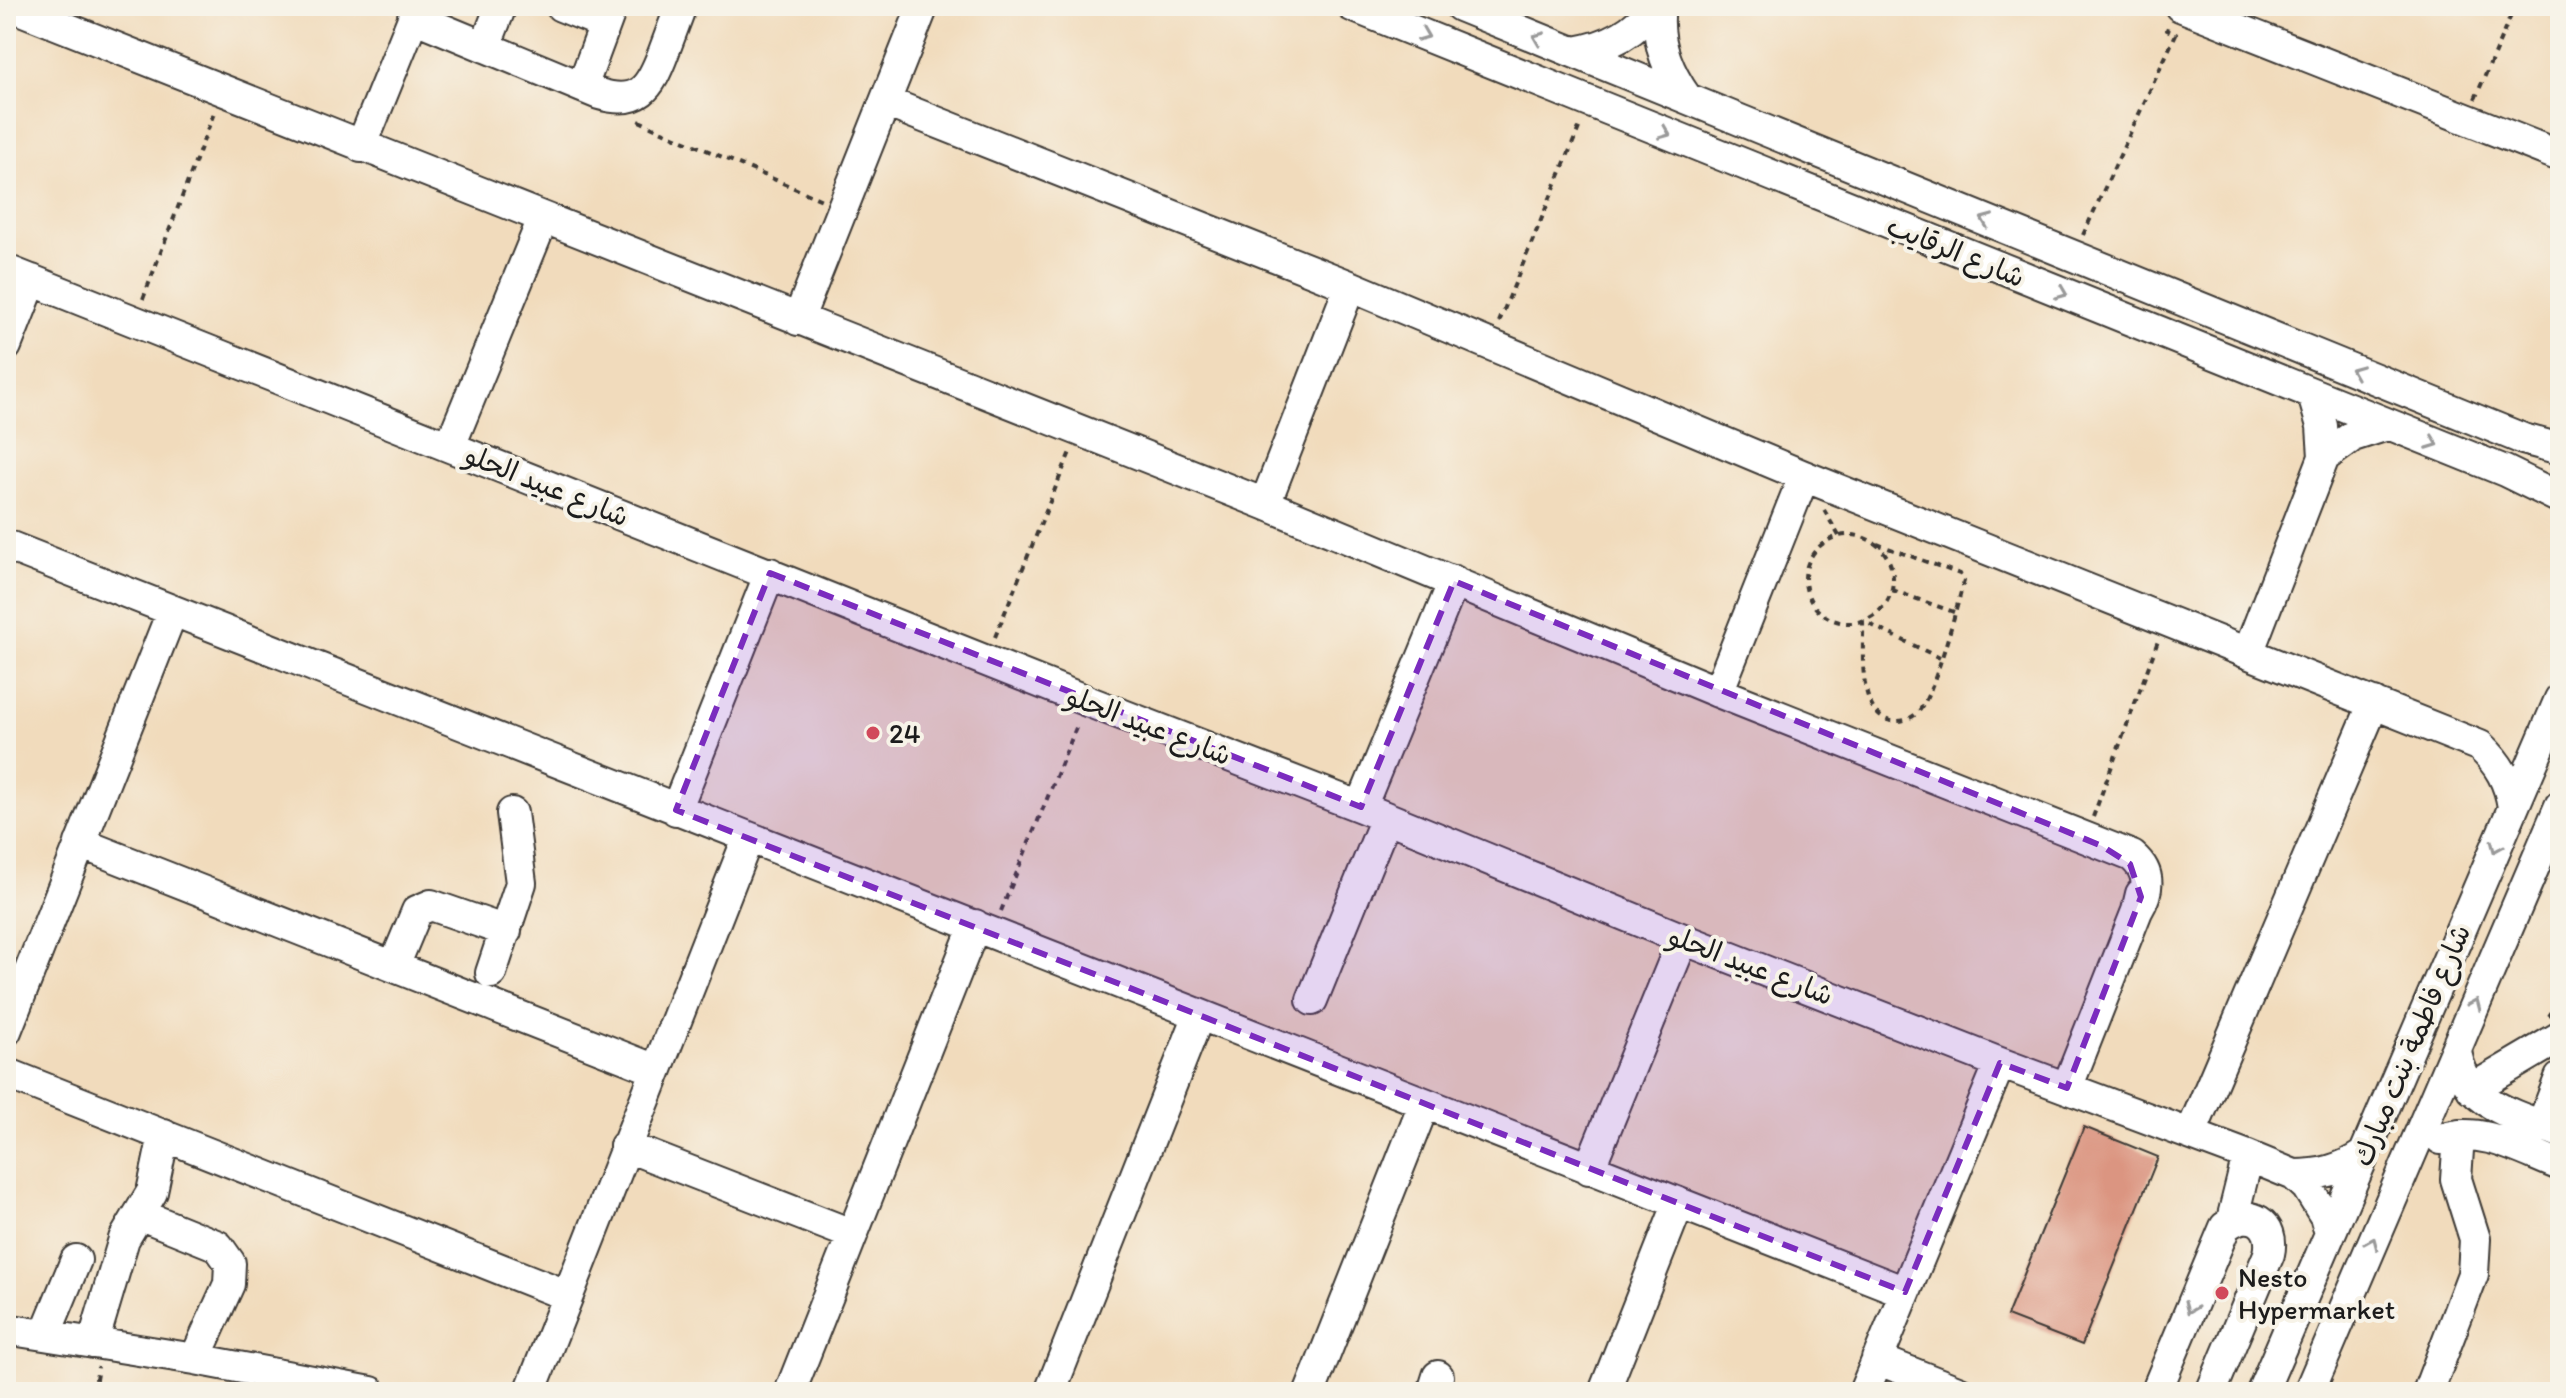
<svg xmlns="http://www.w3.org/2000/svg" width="2566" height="1398" font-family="Itim,'Playpen Sans Arabic',sans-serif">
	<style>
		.building { fill: #db9581 }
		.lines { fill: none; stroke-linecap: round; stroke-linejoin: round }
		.minor-casing { stroke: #3c3934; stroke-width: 34 }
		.path { stroke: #3c3934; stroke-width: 4; stroke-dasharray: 6 6; stroke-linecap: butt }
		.minor { stroke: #fff; stroke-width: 30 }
		.oneway { stroke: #999 }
		.marked { fill: #7b2cbf; fill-opacity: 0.2; stroke: #7b2cbf; stroke-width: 6; stroke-dasharray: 16 10; stroke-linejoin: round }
		.poi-dot { fill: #d1495b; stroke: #f7f3e8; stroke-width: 3 }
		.labels { text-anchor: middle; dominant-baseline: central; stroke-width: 8; stroke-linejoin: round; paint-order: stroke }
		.street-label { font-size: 28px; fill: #1c1c1c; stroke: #f7f3e8 }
		.poi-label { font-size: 28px; fill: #1c1c1c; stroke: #f7f3e8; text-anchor: start }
	</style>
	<rect width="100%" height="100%" fill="#f7f3e8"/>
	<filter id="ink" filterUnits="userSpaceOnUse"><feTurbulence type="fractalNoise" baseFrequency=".0125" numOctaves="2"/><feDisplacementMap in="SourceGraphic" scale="16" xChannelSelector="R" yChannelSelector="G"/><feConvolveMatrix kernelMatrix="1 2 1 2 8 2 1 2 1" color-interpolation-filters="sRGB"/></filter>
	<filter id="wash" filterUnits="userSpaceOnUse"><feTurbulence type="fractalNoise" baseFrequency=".006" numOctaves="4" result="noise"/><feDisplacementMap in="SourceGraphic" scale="32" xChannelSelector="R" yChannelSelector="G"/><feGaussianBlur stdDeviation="1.8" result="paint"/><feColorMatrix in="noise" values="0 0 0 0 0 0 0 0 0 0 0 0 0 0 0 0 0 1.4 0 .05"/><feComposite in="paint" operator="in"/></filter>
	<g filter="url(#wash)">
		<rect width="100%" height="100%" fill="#f1dbbc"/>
		<g id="blocks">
			<path class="building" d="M2084 1127 2158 1157 2082 1345 2007 1316Z"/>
		</g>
	</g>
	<g filter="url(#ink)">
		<use href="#blocks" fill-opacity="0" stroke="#3c3934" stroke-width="2"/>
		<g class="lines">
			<defs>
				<path id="minor" d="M11 6 1265 504 1718 692 2132 856C2152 873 2149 891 2137 911
					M561 6 591 18 603 29
					M1352 6 2505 471 2560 498
					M1460 6 2523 439 2560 449
					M1660 6C1655 39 1667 70 1686 97
					M2180 6 2560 156
					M413 17 599 94C639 106 650 88 663 54 669 38 675 22 681 6
					M485 47 501 6
					M1574 52C1606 47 1635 34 1654 6
					M582 87 612 6
					M886 102 1350 286 1804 476 2480 746C2499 764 2509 781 2513 807
					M361 147 418 6
					M6 270 1087 701 1361 807 1683 939 2000 1063 2248 1156 2294 1175 2307 1187 2325 1216 2330 1233
					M798 320 923 6
					M6 346 32 280
					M450 446 543 219
					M2324 457 2353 436 2387 425
					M1265 504 1350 286
					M6 545 1905 1292
					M2248 653 2324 457 2322 426 2313 395
					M1718 692 1804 476
					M1361 807 1454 581
					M676 810 770 573
					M80 843 656 1070
					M394 966 417 911 431 905 506 931
					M491 973 521 883 512 813
					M1312 1000 1386 818
					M6 1031 172 612
					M2456 1049C2461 1104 2517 1116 2560 1132
					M6 1073 566 1295
					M2067 1088 2137 911 2141 894
					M2472 1089 2560 1037
					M2542 1125 2560 1078
					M2191 1133 2374 703
					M2441 1139C2481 1125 2523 1151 2560 1165
					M625 1146 851 1234
					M1589 1169 1683 939
					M2294 1175C2320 1175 2341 1170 2363 1155
					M139 1214 218 1246 230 1263 229 1284 195 1359
					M2232 1220 2248 1156
					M6 1329 195 1359 371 1392
					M45 1335 76 1260
					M93 1343 124 1239 152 1192 164 1135
					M1877 1359 1960 1392
					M530 1392 748 838
					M790 1392 975 925
					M1050 1392 1199 1015
					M1310 1392 1424 1104
					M1433 1392 1438 1376
					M1604 1392 1678 1205
					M1864 1392 2000 1063
					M2156 1392 2225 1227C2249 1206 2276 1223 2269 1254L2211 1392
					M2262 1392 2560 699
					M2309 1392 2560 806
					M2428 1392 2473 1274 2475 1239 2456 1179 2459 1135"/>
			</defs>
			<use href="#minor" class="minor-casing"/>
			<path class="path" d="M2475 99 2515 6
				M639 121 822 200
				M2083 235 2176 34 2167 30 2168 27
				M143 299 214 113
				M1499 322 1581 123
				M1824 510 1839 536
				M1805 579a44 44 0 1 1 88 0a44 44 0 1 1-88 0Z
				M1877 544 1960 574 1964 581C1956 609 1935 692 1919 711 1912 719 1902 722 1891 721 1856 714 1864 649 1863 621L1940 658
				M1892 590 1954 612
				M995 637 1070 452
				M2093 817 2158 641
				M1001 911 1078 723
				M2549 1016 2559 1001 2560 973
				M94 1392 98 1367"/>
			<use href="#minor" class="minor"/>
		</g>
		<defs><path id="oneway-chevron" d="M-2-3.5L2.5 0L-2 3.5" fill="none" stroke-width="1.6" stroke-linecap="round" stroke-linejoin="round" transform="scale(2)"/></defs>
		<g class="oneway">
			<use href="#oneway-chevron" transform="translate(1424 35) rotate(22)"/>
			<use href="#oneway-chevron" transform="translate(1538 38) rotate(-158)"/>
			<use href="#oneway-chevron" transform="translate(1665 133) rotate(22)"/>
			<use href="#oneway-chevron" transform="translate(1986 220) rotate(-158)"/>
			<use href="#oneway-chevron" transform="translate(2062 293) rotate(22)"/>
			<use href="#oneway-chevron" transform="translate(2356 371) rotate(-158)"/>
			<use href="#oneway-chevron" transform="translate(2433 443) rotate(21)"/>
			<use href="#oneway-chevron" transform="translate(2496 847) rotate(113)"/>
			<use href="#oneway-chevron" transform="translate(2475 1004) rotate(-67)"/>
			<use href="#oneway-chevron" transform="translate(2372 1243) rotate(-67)"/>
			<use href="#oneway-chevron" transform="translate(2190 1308) rotate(112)"/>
		</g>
	</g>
	<path class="marked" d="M770 573 1361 807 1454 581 2102 846 2130 864 2141 897 2067 1088 2000 1063 1905 1292 676 810Z"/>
	<g class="poi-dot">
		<circle cx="873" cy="733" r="8"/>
		<circle cx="2222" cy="1293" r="8"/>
	</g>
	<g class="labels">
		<g class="street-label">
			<text transform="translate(1956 251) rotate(22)">شارع الرقايب</text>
			<text transform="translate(547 485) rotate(22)">شارع عبيد الحلو</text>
			<text transform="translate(1149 725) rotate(21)">شارع عبيد الحلو</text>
			<text transform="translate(1751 965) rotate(21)">شارع عبيد الحلو</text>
			<text transform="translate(2411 1045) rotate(-67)">شارع فاطمة بنت مبارك</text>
		</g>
		<g class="poi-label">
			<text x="889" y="733">24</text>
			<text x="2238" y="1277">Nesto<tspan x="2238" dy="32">Hypermarket</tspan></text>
		</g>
	</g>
	<rect width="2566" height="1398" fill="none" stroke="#f7f3e8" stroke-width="32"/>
</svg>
